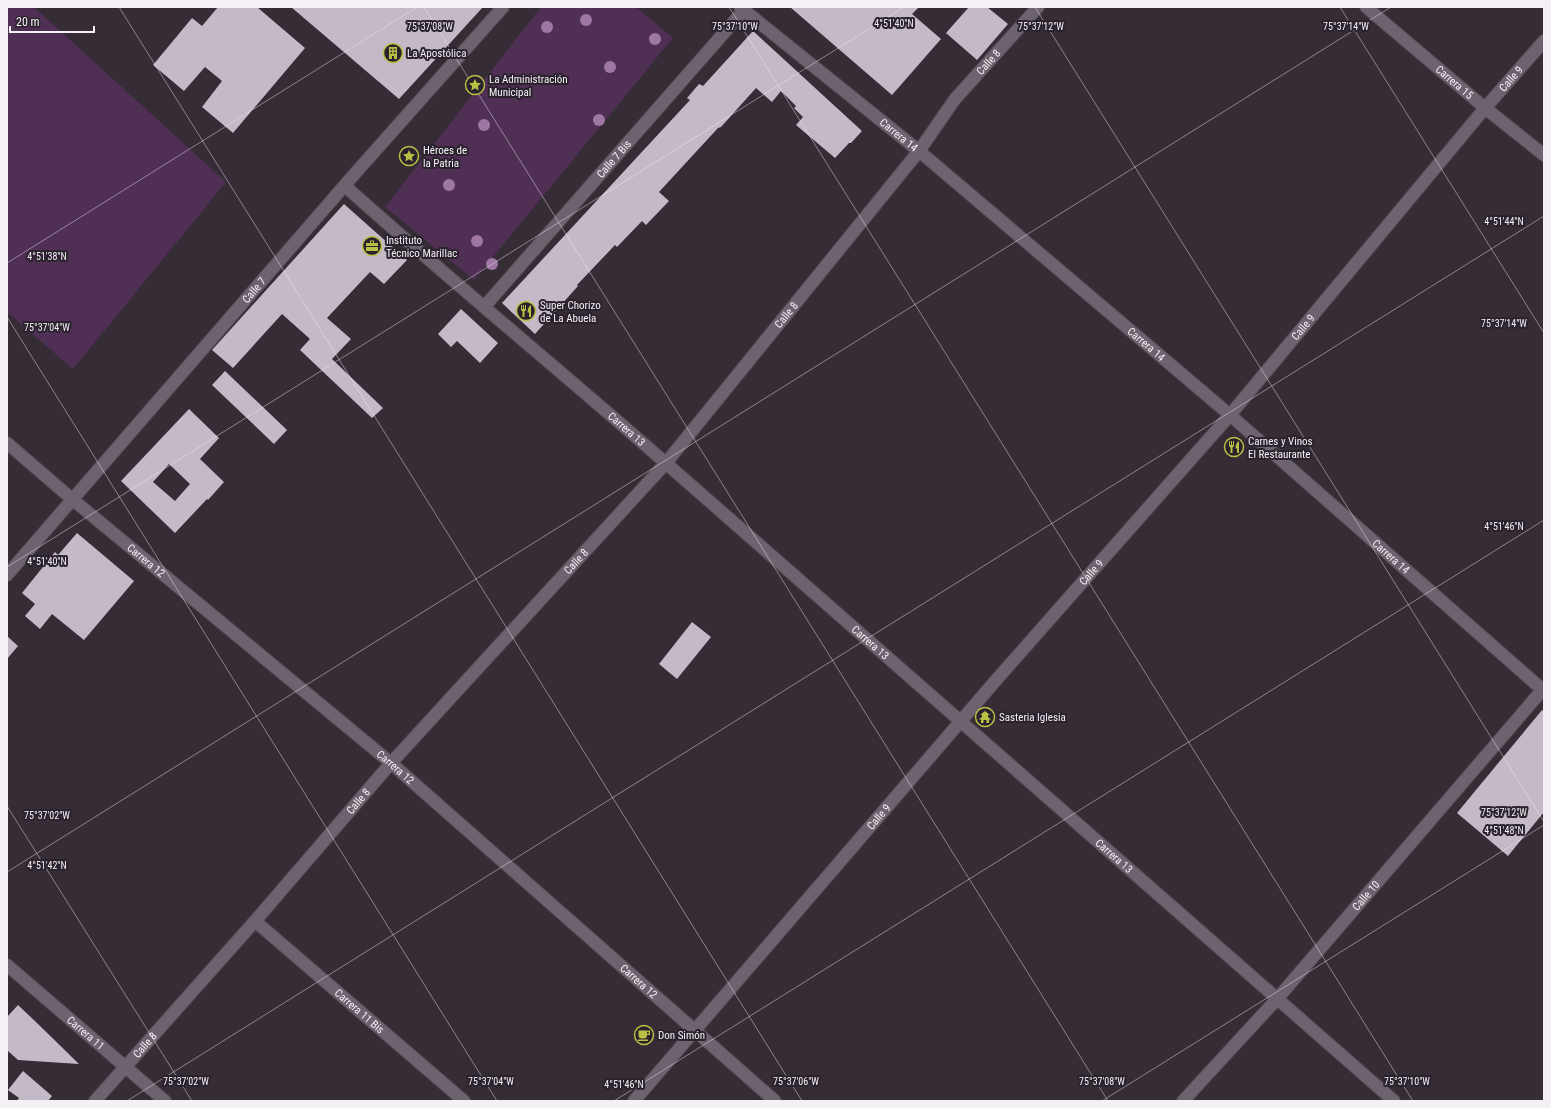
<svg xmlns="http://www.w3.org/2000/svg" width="1551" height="1108" font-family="'Roboto Condensed',sans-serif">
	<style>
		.green { fill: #4f3054 }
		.building { fill: #c4b9c6; fill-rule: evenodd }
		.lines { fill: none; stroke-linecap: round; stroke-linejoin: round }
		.minor-casing { stroke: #504951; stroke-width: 14 }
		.minor { stroke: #6d636e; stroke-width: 12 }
		.tree { fill: #9e77a3 }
		.ticks { fill: none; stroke: #f5eff6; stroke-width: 1; stroke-opacity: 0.45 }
		.labels { text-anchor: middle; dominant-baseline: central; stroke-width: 4; stroke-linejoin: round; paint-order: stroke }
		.poi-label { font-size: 11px; fill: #f5eff6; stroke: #2a222c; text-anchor: start }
		.street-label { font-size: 11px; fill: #f5eff6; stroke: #2a222c }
		.ticks-label { font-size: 10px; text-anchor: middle; fill: #f5eff6; stroke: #2a222c; stroke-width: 4; stroke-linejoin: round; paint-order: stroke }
	</style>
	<rect width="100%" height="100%" fill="#352c36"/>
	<path class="green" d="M7 7H34L226 182 73 369 7 312Z
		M541 7H636L673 38 474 280 385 207Z"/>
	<path class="building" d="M218 7H257L305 48 233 133 202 107 222 81 205 67 184 91 153 65 192 18 202 26Z
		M291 7H483L399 99Z
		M790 7H919L912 14 941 39 892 95Z
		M969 7H987L1008 24 977 60 946 33Z
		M753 31 862 131 851 143H849L835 158 796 125 803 117 794 108 796 106 781 91 772 102 756 88 721 127 718 128 659 192 669 201 646 225 642 221 617 247 615 245 577 285 578 286 535 334 502 303 690 100 687 98 699 84 703 86Z
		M344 204 407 260 384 284 370 272 327 318 351 339 332 359 383 408 372 418 300 350 310 339 282 314 233 368 212 350Z
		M461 309 498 343 480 363 457 341 451 347 438 334Z
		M225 371 287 430 274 444 212 385Z
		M189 409 219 438 200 459 224 482 208 500 207 499 175 533 121 481ZM169 464 190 484 175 501 153 482Z
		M77 533 134 581 84 640 52 614 40 629 25 616 35 604 22 593 55 552 58 555Z
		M692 622 711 637 677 679 659 664Z
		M7 636 18 646 7 659Z
		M1542 710 1544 712V812L1508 856 1457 813Z
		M18 1005 37 1023 79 1064 18 1060 9 1052 7 1050V1017Z
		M23 1071 52 1096 48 1101H17L19 1098 8 1090Z"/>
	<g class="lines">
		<defs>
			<g id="minor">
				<path id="s1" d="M740 7 919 151 1230 415 1544 691"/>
				<path id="s2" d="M1366 7 1485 108 1544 155"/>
				<path id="s3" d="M345 186C451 281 561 371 668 465 910 677 1152 889 1394 1101"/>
				<path id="s4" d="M484 307 744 10"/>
				<path id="s5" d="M7 443 72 499 391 763 775 1101"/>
				<path id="s6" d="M7 575 351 178 503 7"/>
				<path id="s7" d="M255 921 464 1101"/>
				<path id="s8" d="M7 965 165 1101"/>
				<path id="s9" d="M95 1101 255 921 391 763 666 463 919 151 955 99 1038 7"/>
				<path id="s10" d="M634 1101 997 679 1230 415 1485 108 1544 41"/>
				<path id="s11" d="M1183 1101 1277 999 1544 688"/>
			</g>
		</defs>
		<use href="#minor" class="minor-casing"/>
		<use href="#minor" class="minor"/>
	</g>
	<g class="tree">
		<circle cx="586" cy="20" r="6"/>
		<circle cx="547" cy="27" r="6"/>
		<circle cx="655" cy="39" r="6"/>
		<circle cx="610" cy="67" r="6"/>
		<circle cx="599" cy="120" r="6"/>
		<circle cx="484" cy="125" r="6"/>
		<circle cx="449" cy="185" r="6"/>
		<circle cx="477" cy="241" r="6"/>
		<circle cx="492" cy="264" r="6"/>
	</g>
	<path class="ticks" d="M119 7 802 1101M424 7 1108 1101M729 7 1413 1101M1035 7 1544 822M1340 7 1544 333M7 263 417 7M7 317 497 1101M7 567 904 7M7 806 192 1101M7 872 1391 7M127 1101 1544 216M614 1101 1544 520M1102 1101 1544 825"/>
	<defs>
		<symbol id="building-ring" viewBox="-11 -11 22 22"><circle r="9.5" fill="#2a222c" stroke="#bac045" stroke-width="1.5"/><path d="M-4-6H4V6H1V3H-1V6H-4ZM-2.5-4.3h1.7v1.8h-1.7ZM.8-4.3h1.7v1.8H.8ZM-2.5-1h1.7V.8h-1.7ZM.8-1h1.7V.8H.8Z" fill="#bac045"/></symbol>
		<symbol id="sight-ring" viewBox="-11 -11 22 22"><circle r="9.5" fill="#2a222c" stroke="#bac045" stroke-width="1.5"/><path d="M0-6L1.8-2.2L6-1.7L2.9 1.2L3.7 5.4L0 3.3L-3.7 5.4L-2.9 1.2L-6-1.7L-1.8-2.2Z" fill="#bac045"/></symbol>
		<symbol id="office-ring" viewBox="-11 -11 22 22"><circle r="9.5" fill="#2a222c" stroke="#bac045" stroke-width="1.5"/><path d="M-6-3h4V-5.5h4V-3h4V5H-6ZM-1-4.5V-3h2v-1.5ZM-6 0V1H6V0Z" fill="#bac045"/></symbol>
		<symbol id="restaurant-ring" viewBox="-11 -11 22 22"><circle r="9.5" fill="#2a222c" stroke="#bac045" stroke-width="1.5"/><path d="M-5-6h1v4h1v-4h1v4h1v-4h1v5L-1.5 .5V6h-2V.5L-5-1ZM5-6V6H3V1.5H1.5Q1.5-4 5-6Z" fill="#bac045"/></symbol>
		<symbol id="temple-ring" viewBox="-11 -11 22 22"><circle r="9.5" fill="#2a222c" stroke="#bac045" stroke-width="1.5"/><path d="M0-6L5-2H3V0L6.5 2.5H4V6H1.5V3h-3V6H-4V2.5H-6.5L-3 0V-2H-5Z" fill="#bac045"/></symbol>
		<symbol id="cafe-ring" viewBox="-11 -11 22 22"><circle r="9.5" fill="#2a222c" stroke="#bac045" stroke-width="1.5"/><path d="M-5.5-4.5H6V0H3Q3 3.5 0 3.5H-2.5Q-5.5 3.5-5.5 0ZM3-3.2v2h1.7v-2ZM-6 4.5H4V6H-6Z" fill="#bac045"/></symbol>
	</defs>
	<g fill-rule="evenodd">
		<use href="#building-ring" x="382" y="42" width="22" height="22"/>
		<use href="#sight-ring" x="464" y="74" width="22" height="22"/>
		<use href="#sight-ring" x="398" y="145" width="22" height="22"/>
		<use href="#office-ring" x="361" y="235" width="22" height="22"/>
		<use href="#restaurant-ring" x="515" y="300" width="22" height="22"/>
		<use href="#restaurant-ring" x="1223" y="436" width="22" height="22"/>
		<use href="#temple-ring" x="974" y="706" width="22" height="22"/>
		<use href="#cafe-ring" x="633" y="1024" width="22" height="22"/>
	</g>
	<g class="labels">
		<g class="poi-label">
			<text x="407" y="53">La Apostólica</text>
			<text x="489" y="79">La Administración<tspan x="489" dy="13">Municipal</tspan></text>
			<text x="423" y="150">Héroes de<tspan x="423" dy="13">la Patria</tspan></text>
			<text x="386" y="240">Instituto<tspan x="386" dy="13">Técnico Marillac</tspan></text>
			<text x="540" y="305">Super Chorizo<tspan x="540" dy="13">de La Abuela</tspan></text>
			<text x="1248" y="441">Carnes y Vinos<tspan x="1248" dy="13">El Restaurante</tspan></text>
			<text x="999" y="717">Sasteria Iglesia</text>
			<text x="658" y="1035">Don Simón</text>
		</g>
		<g class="street-label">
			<text stroke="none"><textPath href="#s9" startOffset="1371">Calle 8</textPath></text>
			<text stroke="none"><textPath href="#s10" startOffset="1347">Calle 9</textPath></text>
			<text stroke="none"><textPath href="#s2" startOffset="116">Carrera 15</textPath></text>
			<text stroke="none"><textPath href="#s1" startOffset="204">Carrera 14</textPath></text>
			<text stroke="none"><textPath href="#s4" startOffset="197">Calle 7 Bis</textPath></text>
			<text stroke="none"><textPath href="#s6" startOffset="377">Calle 7</textPath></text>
			<text stroke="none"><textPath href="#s9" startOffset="1047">Calle 8</textPath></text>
			<text stroke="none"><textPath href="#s10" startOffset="1023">Calle 9</textPath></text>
			<text stroke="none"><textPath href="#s1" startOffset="528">Carrera 14</textPath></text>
			<text stroke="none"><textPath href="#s3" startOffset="372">Carrera 13</textPath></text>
			<text stroke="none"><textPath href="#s1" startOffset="852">Carrera 14</textPath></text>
			<text stroke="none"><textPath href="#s5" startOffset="182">Carrera 12</textPath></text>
			<text stroke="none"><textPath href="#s9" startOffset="723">Calle 8</textPath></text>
			<text stroke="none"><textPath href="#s10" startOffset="699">Calle 9</textPath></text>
			<text stroke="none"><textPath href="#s3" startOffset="696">Carrera 13</textPath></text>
			<text stroke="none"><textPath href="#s5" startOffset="506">Carrera 12</textPath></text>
			<text stroke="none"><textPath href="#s9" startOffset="399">Calle 8</textPath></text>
			<text stroke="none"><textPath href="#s10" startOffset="375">Calle 9</textPath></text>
			<text stroke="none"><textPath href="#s3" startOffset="1020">Carrera 13</textPath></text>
			<text stroke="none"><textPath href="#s11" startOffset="275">Calle 10</textPath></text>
			<text stroke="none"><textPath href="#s5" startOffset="830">Carrera 12</textPath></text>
			<text stroke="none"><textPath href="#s7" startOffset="138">Carrera 11 Bis</textPath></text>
			<text stroke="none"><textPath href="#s8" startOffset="104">Carrera 11</textPath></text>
			<text stroke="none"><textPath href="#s9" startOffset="75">Calle 8</textPath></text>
		</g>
	</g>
	<g class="ticks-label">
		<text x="894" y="27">4°51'40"N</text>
		<text x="1346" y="30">75°37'14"W</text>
		<text x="430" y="30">75°37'08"W</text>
		<text x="735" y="30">75°37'10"W</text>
		<text x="1041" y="30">75°37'12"W</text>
		<text x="1504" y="225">4°51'44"N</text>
		<text x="47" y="260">4°51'38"N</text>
		<text x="1504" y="327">75°37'14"W</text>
		<text x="47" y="331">75°37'04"W</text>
		<text x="1504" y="530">4°51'46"N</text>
		<text x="47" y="565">4°51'40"N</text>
		<text x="1504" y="816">75°37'12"W</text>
		<text x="47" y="819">75°37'02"W</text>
		<text x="1504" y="834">4°51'48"N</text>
		<text x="47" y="869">4°51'42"N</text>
		<text x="186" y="1085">75°37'02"W</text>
		<text x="491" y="1085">75°37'04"W</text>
		<text x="796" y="1085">75°37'06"W</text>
		<text x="1102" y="1085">75°37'08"W</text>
		<text x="1407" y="1085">75°37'10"W</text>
		<text x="624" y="1088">4°51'46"N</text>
	</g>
	<rect width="1551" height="1108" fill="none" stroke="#f5eff6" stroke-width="16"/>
	<path d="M10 26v6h84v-6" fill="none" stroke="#f5eff6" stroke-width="2"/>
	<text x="16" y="26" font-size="12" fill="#f5eff6" stroke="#2a222c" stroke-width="3" paint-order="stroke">20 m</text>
</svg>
